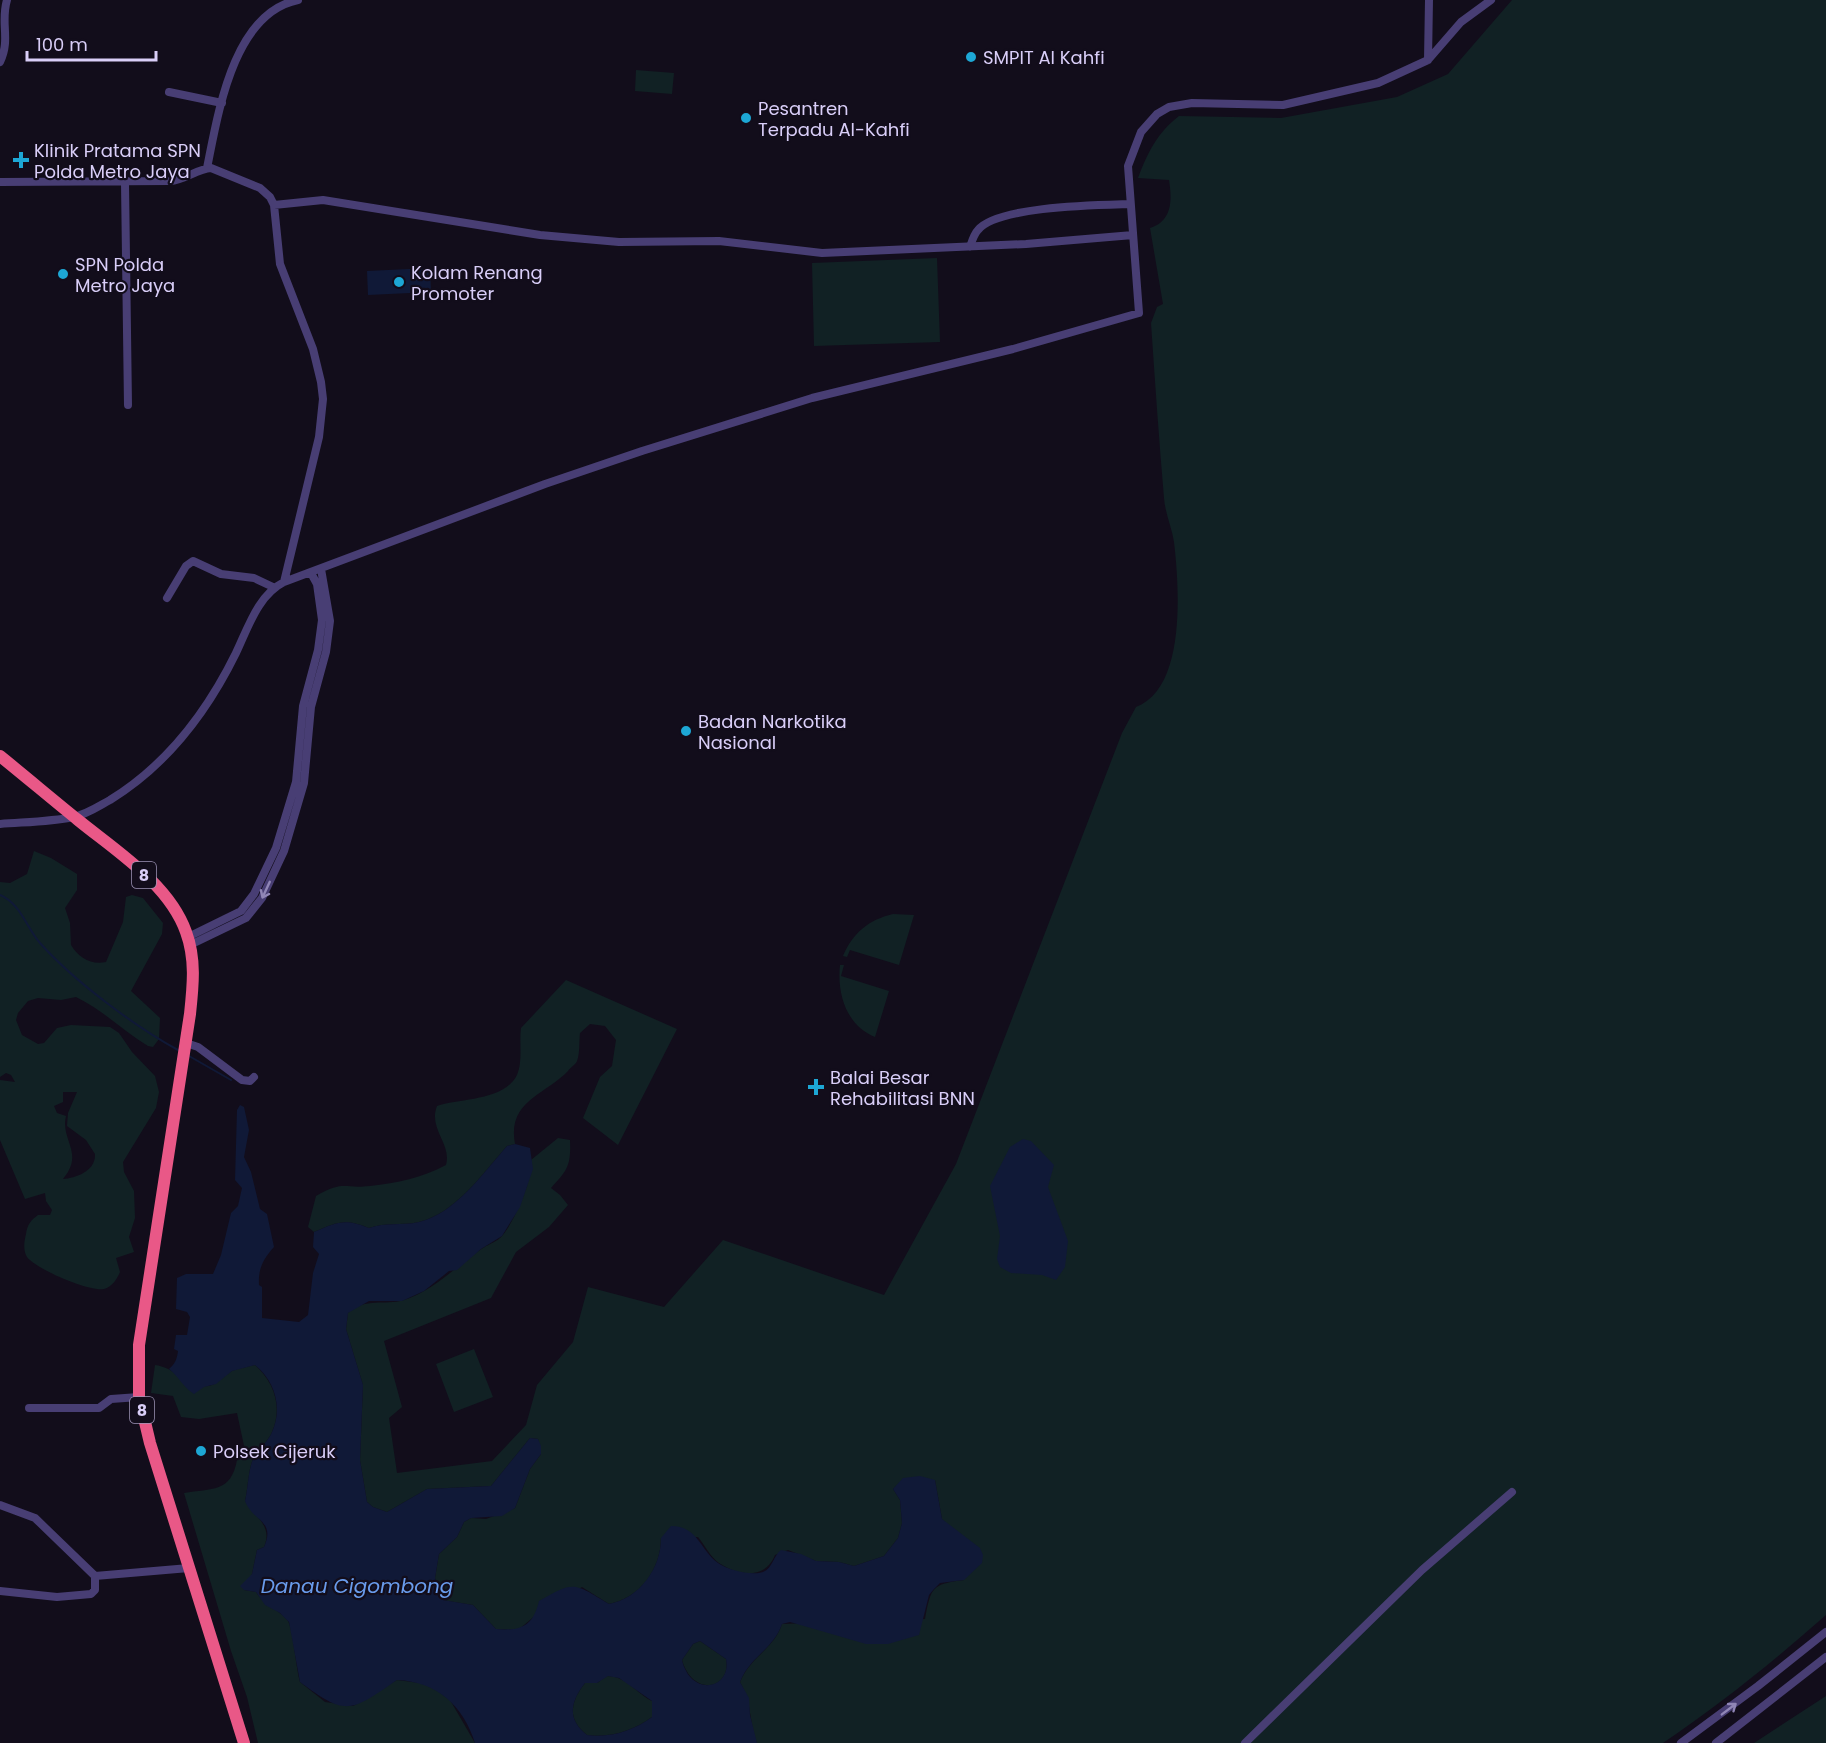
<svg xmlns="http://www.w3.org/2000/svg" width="1826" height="1743" font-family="Poppins,sans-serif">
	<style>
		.green { fill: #112124; fill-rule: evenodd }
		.water { fill: #101937; fill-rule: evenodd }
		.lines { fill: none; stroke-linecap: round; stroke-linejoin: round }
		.stream { stroke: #101937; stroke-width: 2 }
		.minor { stroke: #483e74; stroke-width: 8 }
		.highway { stroke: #e95887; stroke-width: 12 }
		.oneway { stroke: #9086b6 }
		.poi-dot { fill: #1da7d5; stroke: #120d1b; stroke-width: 2 }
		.labels { text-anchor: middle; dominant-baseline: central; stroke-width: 4.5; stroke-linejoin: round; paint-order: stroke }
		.shield { fill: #120d1b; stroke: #9d94b6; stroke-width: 1.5 }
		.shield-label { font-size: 16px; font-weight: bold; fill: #d9cef8 }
		.poi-label { font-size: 18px; fill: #d9cef8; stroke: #120d1b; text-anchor: start }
		.water-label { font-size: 20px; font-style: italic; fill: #699beb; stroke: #120d1b }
	</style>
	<rect width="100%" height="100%" fill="#120d1b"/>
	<path class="green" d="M1512 0H1826V1615C1774 1661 1721 1704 1663 1743H757C749 1721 752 1703 740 1682 750 1657 774 1649 782 1624L925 1619C931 1588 931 1584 964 1580L946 1525 942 1519 935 1480 897 1486 893 1489 900 1500 902 1523 898 1538 884 1556 854 1566 839 1562 816 1561 788 1550 775 1555C765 1580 739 1576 719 1563 711 1558 704 1544 698 1537L661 1538C661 1569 640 1598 609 1604L582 1587 536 1615 518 1630 496 1629 473 1605 442 1600 435 1578 439 1554 457 1537 464 1522 471 1518 486 1519 515 1508 530 1469 541 1454 538 1439 530 1438 491 1486 427 1489 387 1512 373 1507 367 1502 360 1460 363 1385 346 1329 348 1313C366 1297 384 1306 404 1300 435 1290 457 1265 483 1248 489 1244 498 1241 502 1236 514 1223 534 1176 531 1160L558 1138 570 1140C571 1165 568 1170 551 1188L560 1195 568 1205 549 1227 516 1252 491 1298 384 1341 402 1407 389 1418 397 1473 492 1461 526 1425 537 1385 573 1342 588 1287 664 1307 723 1240 884 1295 956 1164 1122 733 1136 707C1187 688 1179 585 1174 542 1172 528 1165 513 1164 498 1159 440 1155 382 1151 323L1157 307 1163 304 1150 228C1173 221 1172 199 1169 180L1138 178C1148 152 1157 133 1179 116L1281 118 1397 97 1448 74Z
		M636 70 674 73 672 94 635 91Z
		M937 258 940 342 814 346 812 263Z
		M34 851 51 858 77 874V890L65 908 70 923 71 945C79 958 91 965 106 962L123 922 126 897 132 895 143 898 163 923 162 934 131 991 160 1018 159 1039 153 1047 148 1046C123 1031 103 1010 76 997L61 1000 38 998 28 1001 18 1013 16 1020 22 1035 38 1044 44 1043 57 1028 71 1025 110 1027 119 1033 132 1052 155 1076 159 1092 156 1108 123 1162 124 1172 134 1191 135 1218 129 1237 134 1252 116 1258 120 1272C117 1279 112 1287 104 1289 89 1292 36 1269 27 1257 23 1250 24 1242 26 1234 27 1225 31 1220 38 1215H50L52 1210 46 1201 45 1193 25 1199 0 1140V1080L15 1082 11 1075 6 1073 0 1077V882L10 883 27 874ZM63 1092H77L68 1113 67 1126 86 1140 95 1154C96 1171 76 1178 63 1179 85 1153 60 1140 66 1116L57 1113 54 1106 63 1102Z
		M893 914 914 915 899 965 850 950 847 957 843 956C853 933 868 920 893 914Z
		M840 965H844L841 976 889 991 875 1037C846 1025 837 994 840 965Z
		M566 980 677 1029 618 1145 583 1118 600 1077 612 1066 616 1040 605 1026 590 1024 580 1033C579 1041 580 1054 577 1061 576 1064 570 1068 568 1071 545 1095 507 1101 515 1144L507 1146C483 1173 456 1213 419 1222 401 1226 386 1222 369 1228 345 1218 337 1222 314 1232L308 1227 316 1196C345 1180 342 1189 370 1186 397 1183 422 1178 446 1165 452 1144 428 1129 437 1106 460 1098 504 1101 517 1075 523 1061 519 1042 521 1028Z
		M474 1349 493 1397 454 1412 436 1364Z
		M155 1365C173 1367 185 1384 203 1386 216 1388 222 1376 232 1371 239 1368 248 1367 255 1365 274 1382 283 1407 272 1432 268 1442 258 1449 253 1459 248 1471 248 1488 245 1501 256 1518 273 1526 264 1547L257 1550 252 1574 244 1590 256 1592C266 1607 280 1610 288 1621 293 1630 296 1668 300 1682L325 1702 353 1706 397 1680 428 1684 450 1700 475 1743H258L247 1697 231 1651 184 1493C212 1488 231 1493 237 1460L246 1455 237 1413 199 1419 181 1417 173 1396 151 1393Z
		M700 1641 726 1659C732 1689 693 1698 682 1660L693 1644Z
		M607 1676C626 1676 636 1693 652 1701V1717C633 1731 610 1738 587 1735 566 1719 571 1701 585 1683H597Z
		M1826 1696V1743H1754Z"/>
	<path class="water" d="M430 268 431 292 368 295 367 271Z
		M240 1105 244 1107 249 1130 244 1157 251 1172 260 1209 267 1214 274 1247C263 1259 258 1269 259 1285L262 1287V1318L299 1322 308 1315 313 1273 319 1254 313 1247 314 1232C337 1222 345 1218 369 1228 386 1222 401 1226 419 1222 456 1213 483 1173 507 1146L515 1144 530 1148 533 1169 520 1207 502 1236 481 1249 457 1270 449 1271 424 1291 402 1301H369L348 1313 346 1329 363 1385 360 1460 367 1502 373 1507 387 1512 427 1489 491 1486 530 1438 538 1439 541 1446V1454L530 1469 515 1508 502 1516 471 1518 464 1522 457 1537 439 1554 435 1578 443 1600 473 1605 496 1629C520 1631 533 1627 539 1601 575 1580 574 1583 609 1604 640 1598 661 1568 661 1538L671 1526C698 1526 700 1550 718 1563 728 1570 752 1576 763 1572 773 1568 773 1556 781 1550L801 1554 816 1561 839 1562 854 1566 884 1556 898 1538 902 1523 900 1500 893 1489 903 1478 920 1476 935 1480 942 1519 980 1548 983 1555 982 1563 964 1580 940 1583 934 1589 929 1595 919 1635 888 1644H866L790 1622 782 1624C773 1650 750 1656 740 1682L749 1698 750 1715 757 1743H475C463 1705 437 1682 397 1680 350 1712 347 1717 300 1682L289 1622 280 1613 265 1605 256 1592 244 1590 240 1586 252 1574 257 1550 264 1547C276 1520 253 1522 245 1501 248 1488 248 1471 253 1459 258 1449 268 1442 272 1432 283 1408 275 1381 255 1365L232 1371 216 1384 204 1387 194 1394C183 1387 179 1377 169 1369 175 1364 177 1359 178 1351L174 1349 176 1335H187L190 1317 187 1312 176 1309 177 1278 186 1274H213L221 1255 231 1213 238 1206 242 1188 235 1180 237 1110ZM700 1641 726 1659C732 1689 691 1698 682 1660L693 1644ZM608 1676 619 1678 652 1701V1717C633 1731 610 1738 587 1735 566 1719 571 1701 585 1683H597Z
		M1023 1139 1031 1141 1054 1165 1048 1187 1068 1241 1065 1267 1056 1280 1042 1275 1011 1273 1000 1267 997 1259 1000 1236 990 1186 1010 1147Z"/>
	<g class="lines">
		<path class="stream" d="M0 895C21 904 26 927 40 943 74 981 134 1026 178 1050
			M189 1056 231 1080"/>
		<path class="minor" d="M1428 60 1429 0
			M0 62C11 39 0 23 7 0
			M169 92 222 103
			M207 168C218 114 233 13 298 0
			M0 182 170 181C185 180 197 169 211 168L260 188 270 197 274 205 280 264 313 349 321 382 323 399 319 437 284 582C258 595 248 628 236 653 207 712 167 765 110 800 99 806 86 815 73 817 50 822 24 822 0 824
			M125 183 128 405
			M274 205 323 200 540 235 619 242 719 241 822 253 1026 244 1133 235
			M970 247C972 241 974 234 978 230 997 206 1099 205 1130 204
			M284 582 545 484 642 451 812 398 1013 349 1139 313 1128 166 1141 132 1157 114 1169 107 1192 103 1283 105 1378 83 1428 60 1461 22 1491 0
			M167 598 186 566 193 561 221 574 254 578 273 587
			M188 937 241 911 254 894 276 848 296 782 303 706 318 650 322 620 317 584 311 573
			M190 945 246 918 262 898 284 851 304 783 311 707 326 652 330 621 321 569
			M186 1043 198 1047 242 1080 250 1081 254 1077
			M29 1408H99L111 1399 139 1397
			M0 1505 35 1518 95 1576 189 1568
			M0 1591 57 1597 91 1594 95 1590V1576
			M1245 1743 1422 1570 1512 1492
			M1681 1743 1758 1686 1826 1632
			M1716 1743 1826 1657"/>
		<path class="highway" d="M0 756C26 777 52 799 78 820 116 851 169 884 186 932 196 959 193 986 190 1014L139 1345V1397L150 1443 244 1743"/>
	</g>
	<defs><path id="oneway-shaft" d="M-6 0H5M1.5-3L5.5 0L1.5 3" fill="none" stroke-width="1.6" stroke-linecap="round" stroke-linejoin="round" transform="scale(1.5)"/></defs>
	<g class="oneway">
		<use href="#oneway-shaft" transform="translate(266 890) rotate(115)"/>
		<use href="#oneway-shaft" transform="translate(1729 1709) rotate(-37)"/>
	</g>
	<g class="poi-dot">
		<circle cx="971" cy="57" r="6"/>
		<circle cx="746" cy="118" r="6"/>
		<path d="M18 151h6v6h6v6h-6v6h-6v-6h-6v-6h6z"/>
		<circle cx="63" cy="274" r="6"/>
		<circle cx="399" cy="282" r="6"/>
		<circle cx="686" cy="731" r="6"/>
		<path d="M813 1078h6v6h6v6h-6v6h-6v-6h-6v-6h6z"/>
		<circle cx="201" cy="1451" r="6"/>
	</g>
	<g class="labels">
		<g class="shield">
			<rect x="132" y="862" width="24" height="26" rx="4.5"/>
			<rect x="130" y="1397" width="24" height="26" rx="4.5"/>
		</g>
		<g class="shield-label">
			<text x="144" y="875">8</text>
			<text x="142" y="1410">8</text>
		</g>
		<g class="poi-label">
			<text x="983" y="57">SMPIT Al Kahfi</text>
			<text x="758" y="108">Pesantren<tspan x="758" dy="21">Terpadu Al-Kahfi</tspan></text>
			<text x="34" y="150">Klinik Pratama SPN<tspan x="34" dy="21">Polda Metro Jaya</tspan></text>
			<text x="75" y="264">SPN Polda<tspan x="75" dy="21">Metro Jaya</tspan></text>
			<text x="411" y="272">Kolam Renang<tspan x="411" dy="21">Promoter</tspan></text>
			<text x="698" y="721">Badan Narkotika<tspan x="698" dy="21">Nasional</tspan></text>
			<text x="830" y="1077">Balai Besar<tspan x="830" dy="21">Rehabilitasi BNN</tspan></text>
			<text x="213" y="1451">Polsek Cijeruk</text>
		</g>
		<g class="water-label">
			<text x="357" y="1586">Danau Cigombong</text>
		</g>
	</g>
	<path d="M27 51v9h129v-9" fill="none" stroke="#d9cef8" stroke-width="3"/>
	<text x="36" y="51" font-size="18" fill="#d9cef8" stroke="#120d1b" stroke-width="4.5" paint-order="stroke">100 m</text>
</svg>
